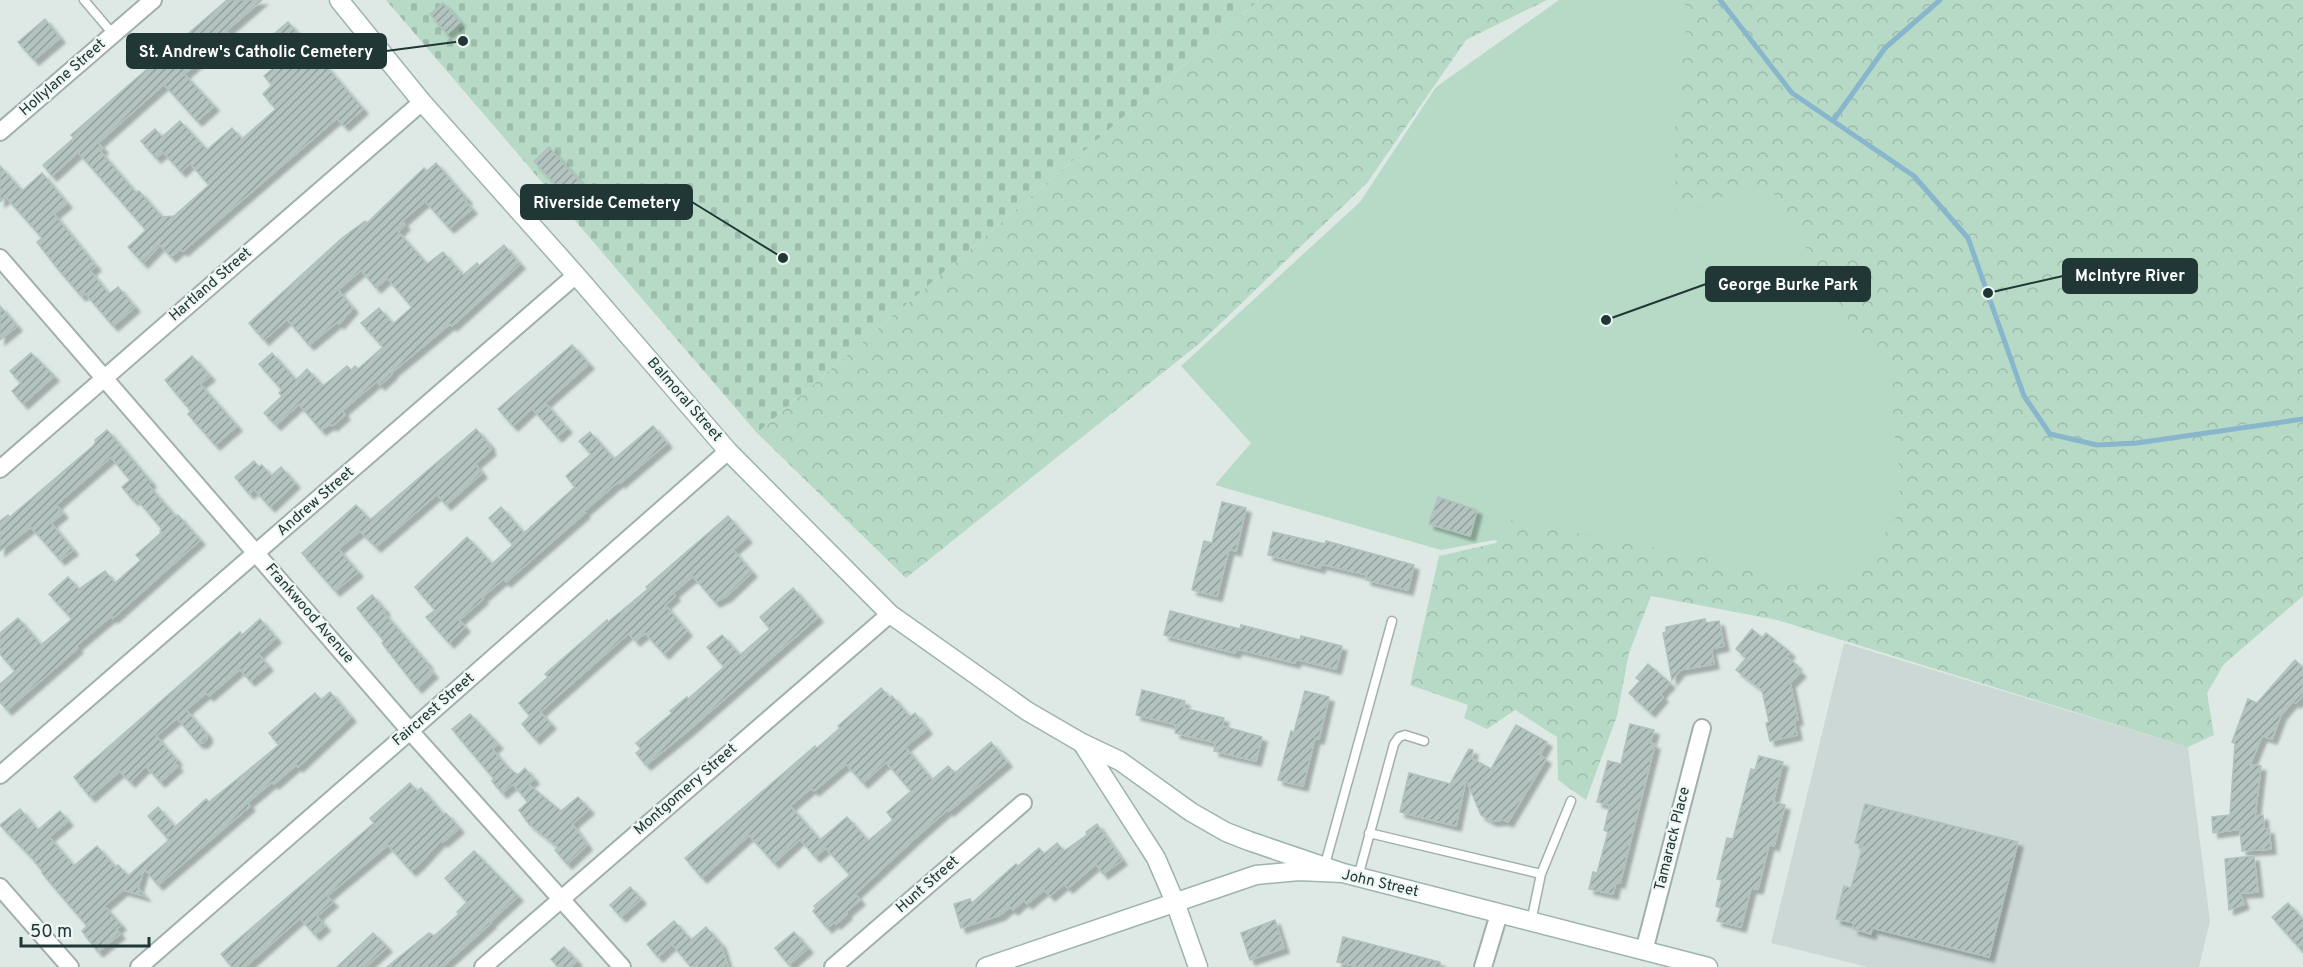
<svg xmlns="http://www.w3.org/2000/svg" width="2303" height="967" font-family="Overpass,sans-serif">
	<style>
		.built { fill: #ccd8d5 }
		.green { fill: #b7dac6 }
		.forest { fill: url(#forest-crowns) }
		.cemetery { fill: url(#cemetery-stones) }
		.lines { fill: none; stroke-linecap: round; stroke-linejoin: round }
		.stream { stroke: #87b6cd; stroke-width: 5 }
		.building { fill: url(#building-hatch); stroke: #b0c2bd; stroke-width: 1.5; fill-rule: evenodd; filter: url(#shadow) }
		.lane-casing { stroke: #a1b0ad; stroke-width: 11 }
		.street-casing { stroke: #a1b0ad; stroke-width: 20 }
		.secondary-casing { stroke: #9db4af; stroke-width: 21 }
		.lane { stroke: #fff; stroke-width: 8 }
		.street { stroke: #fff; stroke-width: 16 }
		.secondary { stroke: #fff; stroke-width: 18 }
		.labels { text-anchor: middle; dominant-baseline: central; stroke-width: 4.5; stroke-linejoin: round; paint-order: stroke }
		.street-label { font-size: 15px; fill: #203735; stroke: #eef6f3 }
		.leader { fill: none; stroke: #203735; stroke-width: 2 }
		.callout-dot { fill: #203735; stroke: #eef6f3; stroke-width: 2 }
		.callout { fill: #203735; stroke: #203735; stroke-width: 2 }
		.callout-label { font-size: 16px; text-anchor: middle; font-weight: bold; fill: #fff }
	</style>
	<defs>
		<pattern id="forest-crowns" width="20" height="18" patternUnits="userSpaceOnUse" patternTransform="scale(1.5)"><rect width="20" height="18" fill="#b7dac6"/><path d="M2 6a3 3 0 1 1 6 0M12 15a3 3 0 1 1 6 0" fill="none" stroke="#9dbcab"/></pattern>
		<pattern id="cemetery-stones" width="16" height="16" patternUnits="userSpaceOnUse" patternTransform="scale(1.5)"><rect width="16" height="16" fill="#b7dac6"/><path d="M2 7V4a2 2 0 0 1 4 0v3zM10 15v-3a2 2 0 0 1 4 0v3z" fill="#9dbcab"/></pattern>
		<pattern id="building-hatch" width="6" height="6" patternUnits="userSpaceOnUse" patternTransform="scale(1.5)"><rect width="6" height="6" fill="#b3c3bf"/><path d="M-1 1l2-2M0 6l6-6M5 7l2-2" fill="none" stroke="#919f9c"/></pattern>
		<filter id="shadow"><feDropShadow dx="5" dy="5" stdDeviation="1.5" flood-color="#0004"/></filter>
	</defs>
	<rect width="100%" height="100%" fill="#dee9e6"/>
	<path class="built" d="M1844 643 2188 747 2210 921 2199 967H1867L1771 943Z"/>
	<path class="green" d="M1559 0H1707L2004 391 1834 634 1618 567 1494 540 1441 550 1215 485 1251 443 1181 366 1360 202 1436 87Z"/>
	<path class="forest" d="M1259 0H1547L1466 40 1367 183 1200 343 906 578 757 433Z
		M1684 0H2303V596L2224 664 2207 693 2214 735 2188 747 1777 620 1651 596 1629 653 1617 716 1586 800 1558 780 1557 737 1515 710 1487 729 1464 718 1468 705 1410 685 1439 556 1496 543 1510 520 1759 568 1789 585 1836 584 1857 572 1900 512 1899 468 1893 421 1892 354 1871 344 1852 326 1776 197 1765 185 1742 187 1701 207 1676 209 1675 126 1688 13Z"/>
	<path class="cemetery" d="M386 0H1259L757 433Z"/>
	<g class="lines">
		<path class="stream" d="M1720 0 1792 93 1914 176 1968 238 2024 396 2050 434 2097 445 2137 443 2303 419
			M1833 121 1885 48 1940 0"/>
	</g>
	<path class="building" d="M227 0H262L226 31 239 46 228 55 219 44 184 74 214 106 197 121 164 84 98 143 103 148 100 151 136 193 139 191 162 217 174 216 209 185 190 163 181 172 163 152 156 158 141 141 155 129 162 137 180 121 207 150 232 128 242 139 276 109 263 94 272 85 264 76 279 63 263 43 288 22 363 109 344 126 337 118 183 251 180 249 171 257 160 245 143 263 128 247 146 230 78 152 52 176 43 165 74 138 71 135Z
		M443 3 460 22 447 34 430 14Z
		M45 19 60 38 34 60 18 42Z
		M549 147 586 189 571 202 534 161Z
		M436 163 467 199 465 201 472 209 449 228 425 201 402 221 405 225 398 232 427 264 443 252 463 275 477 263 479 266 504 245 520 264 452 326 450 324 391 373 392 374 380 385 377 381 342 411 345 415 332 426 330 424 321 430 299 404 276 425 264 413 282 396 279 393 282 390 259 364 272 353 296 380 307 369 323 386 347 366 351 370 355 366 358 369 383 347 361 323 379 308 393 324 412 307 387 278 376 288 361 270 338 290 353 308 339 324 337 322 309 345 287 319 264 340 249 323 341 239 365 221 367 223 424 168 427 171Z
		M0 166 22 191 42 173 67 203 54 214 96 266 90 271 109 294 118 287 135 307 113 326 85 293 81 296 58 269 37 242 42 238 6 197 0 202Z
		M0 306 17 326 0 340Z
		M572 345 589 364 545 403 567 428 557 437 532 408 513 426 498 409Z
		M31 353 54 376 23 404 12 391 21 383 10 371Z
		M192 356 210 376 200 384 237 426 215 445 188 414 191 411 165 380Z
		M653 426 667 443 620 483 619 481 583 512 585 513 506 582 503 579 481 598 483 599 459 620 465 627 449 643 426 617 435 610 415 587 467 537 492 564 513 545 489 518 501 507 524 533 575 487 566 476 591 454 579 441 590 432 614 459Z
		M476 429 490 445 489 447 491 450 475 464 482 473 446 505 437 494 376 547 360 531 338 549 358 572 335 591 302 553 356 505 370 520Z
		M107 430 151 482 148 485 176 517 178 515 200 540 113 618 112 616 103 623 76 646 78 648 7 710 0 702V684L15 671 0 654V633L18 618 41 645 72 619 49 594 68 577 79 589 105 571 115 583 141 560 136 555 162 532 160 531 162 529 136 498 133 500 122 487 130 480 111 457 56 505 63 513 51 523 73 550 60 560 31 527 0 551V521L8 515 10 517 93 446 96 442 95 440Z
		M254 461 259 467 262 465 271 476 281 467 295 483 270 507 254 489 249 494 235 477Z
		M1438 497 1477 510 1470 536 1429 524Z
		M1222 502 1246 508 1236 551 1229 549 1217 596 1192 590 1204 541 1212 543Z
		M728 516 747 538 733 550 752 572 727 596 715 602 693 576 673 593 675 596 665 605 687 631 664 654 645 633 635 641 629 633 540 712 551 724 535 739 522 724 530 716 519 703 548 677 545 674 607 620 608 622 648 589 646 587Z
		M1273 532 1325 544 1326 541 1414 565 1408 590 1366 580 1367 575 1321 564 1320 568 1268 555Z
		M793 588 818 617 689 730 646 765 636 753 641 749 636 743 672 713 670 711 687 697 688 699 724 667 707 647 722 635 740 655 770 629 760 617Z
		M372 595 385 610 383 612 428 664 426 665 433 673 417 688 382 643 384 641 357 608Z
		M1170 611 1240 629 1241 625 1300 640 1301 636 1342 646 1336 669 1296 659 1295 663 1237 649 1235 653 1164 635Z
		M260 619 276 638 258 654 268 666 250 681 240 669 209 696 206 693 186 710 207 734V739L203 743H198L177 718 156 736 177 760 174 763 178 766 160 782 146 766 130 782 120 771 90 797 74 777 207 661 240 632 242 635Z
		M1705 619 1706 623 1719 621 1724 646 1711 649 1714 664 1680 670 1672 680 1663 633 1666 632V627Z
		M1752 629 1762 638 1766 633 1790 652 1786 657 1797 665 1795 667 1801 672 1790 683 1798 720H1794L1797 735 1770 741 1766 723 1769 722 1762 690 1736 670 1746 658 1736 649Z
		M2295 660 2303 668V695L2296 703 2293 701 2281 715 2272 739 2262 736 2250 765 2261 766 2255 816 2263 815 2264 829H2269L2271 849 2242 851 2240 829 2213 833 2212 817 2230 815 2235 744 2232 742 2248 699 2257 703Z
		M1648 664 1670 683 1660 694 1663 697 1650 712 1629 693 1640 681 1636 678Z
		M881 688 890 698 892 696 910 717 915 713 927 729 905 747 932 780 948 766 955 773 991 742 1007 762 949 811 948 809 912 841 855 894 860 900 846 912 847 914 836 924 834 922 827 928 813 911 816 908 814 906 850 875 826 848 815 857 800 839 774 863 749 835 702 878 685 858 815 746 817 748 840 728 838 726ZM886 762 911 791 887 812 893 820 868 841 847 817 820 840 790 806 811 788 814 791 846 764 863 783Z
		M1142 690 1185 701 1183 708 1224 718 1222 726 1262 737 1256 761 1214 751 1216 743 1175 733 1177 725 1136 715Z
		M1305 691 1329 697 1319 739 1315 738 1303 786 1278 780 1291 731 1294 732Z
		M330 692 351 717 298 767 296 765 274 784 272 782 247 803 250 806 158 885 144 868 138 888 145 896 123 890 104 906 121 925 116 929 120 934 98 952 82 931 87 926 42 873 43 872 32 858 0 825 20 809 38 830 60 811 68 821 49 837 74 866 97 846 115 867 118 865 128 876 169 840 148 816 158 807 175 827 206 799 209 802 279 745 269 733 315 693 321 700Z
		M470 714 498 744 493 748V750L507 767 518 775 525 768 534 779 528 784 561 811 578 797 589 809 572 824 587 845 567 864 555 850 558 847 529 824 519 810 528 802 513 784 502 793 492 781 494 779 452 729Z
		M1630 724 1654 730 1650 743 1655 744 1620 883 1616 882 1613 894 1589 889 1593 872 1597 873 1608 832 1604 830 1610 805 1597 802 1608 761 1621 764Z
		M1516 725 1547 742 1540 755 1546 759 1508 822 1504 820 1492 821 1481 815 1466 779 1456 826 1400 812 1409 773 1450 784 1469 749 1473 750 1471 758 1491 769Z
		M1759 756 1783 762 1773 802 1785 805 1774 846 1769 844 1758 889 1751 888 1741 927 1717 921 1721 908 1716 906 1722 880 1717 879 1727 838 1733 839 1751 769 1755 770Z
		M410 783 417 791 421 788 444 815 446 813 459 828 443 842 441 840 419 864 411 871 388 845 327 896 333 902 317 916 325 926 315 935 300 918 245 967H232L221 954 374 823 370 818Z
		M1865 804 2018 842 1989 957 1872 928 1871 934 1853 929 1854 923 1836 919 1844 886 1851 888 1863 845 1855 843Z
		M1097 824 1122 860 1103 874 1096 864 1068 888 1064 884 1050 896 1044 890 1027 904 1024 900 1013 910 1010 907 1000 915 961 928 954 904 970 899 972 903 1016 864 1018 866 1039 848 1044 854 1057 843 1064 851 1087 835 1086 832Z
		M474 851 518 896 490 922 491 923 442 967H387L429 933 434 936 459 914 457 912 467 902 445 878Z
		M2254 856 2258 892 2240 893 2244 904 2229 910 2225 859Z
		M630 887 641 899 621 917 610 905Z
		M2288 903 2303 920V952L2272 917Z
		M1275 920 1284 948 1250 960 1241 933Z
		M674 921 691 940 706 927 721 944 728 967H691L672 944 658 957 647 944Z
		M794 932 808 948 789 965 775 948Z
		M373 933 387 947 365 967H337Z
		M1343 937 1440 962V967H1358L1337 962Z
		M564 947 577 961 570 967H558L551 959Z"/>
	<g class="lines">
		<defs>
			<path id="lane" d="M84 0 113 34
				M1369 833 1541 874 1531 922
				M1324 868 1392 621
				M1541 874 1571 801
				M1358 877 1394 744 1399 737 1405 735 1424 741"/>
			<path id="street" d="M0 132 153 0
				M0 258 410 731 622 967
				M0 469 422 102
				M0 775 576 275
				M0 887 70 967
				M1644 951 1702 728
				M139 967 410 731 728 451
				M483 967 890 614
				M833 967 1023 803
				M1483 967 1499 914"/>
			<path id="secondary" d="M339 0 422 102 576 275 728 451 890 614 1027 711 1082 743 1120 761 1191 812 1226 832 1249 841 1343 873
				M1082 743 1156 858 1175 902 1198 967
				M986 967 1256 875 1299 871 1343 873 1708 967"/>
		</defs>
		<use href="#lane" class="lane-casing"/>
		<use href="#street" class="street-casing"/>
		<use href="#secondary" class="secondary-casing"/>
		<use href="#lane" class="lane"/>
		<use href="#street" class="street"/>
		<use href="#secondary" class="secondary"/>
	</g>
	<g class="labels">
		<g class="street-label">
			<text transform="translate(63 78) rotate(-41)">Hollylane Street</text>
			<text transform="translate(211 285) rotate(-41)">Hartland Street</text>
			<text transform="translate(684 400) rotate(49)">Balmoral Street</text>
			<text transform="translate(316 502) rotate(-41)">Andrew Street</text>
			<text transform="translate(309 614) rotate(49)">Frankwood Avenue</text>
			<text transform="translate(434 710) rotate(-41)">Faircrest Street</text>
			<text transform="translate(686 790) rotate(-41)">Montgomery Street</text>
			<text transform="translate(1673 839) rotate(-76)">Tamarack Place</text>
			<text transform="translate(1380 884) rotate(13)">John Street</text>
			<text transform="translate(928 885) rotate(-41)">Hunt Street</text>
		</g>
	</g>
	<path class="leader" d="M463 41L386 51M783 258L692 202M1988 293L2063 276M1606 320L1706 284"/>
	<g class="callout-dot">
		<circle cx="463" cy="41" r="6"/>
		<circle cx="783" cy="258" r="6"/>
		<circle cx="1988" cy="293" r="6"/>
		<circle cx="1606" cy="320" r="6"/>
	</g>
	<g class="callout">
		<rect x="127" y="34" width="259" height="34" rx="6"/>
		<rect x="521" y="185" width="171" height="34" rx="6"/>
		<rect x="2063" y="259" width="134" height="34" rx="6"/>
		<rect x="1706" y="267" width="164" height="34" rx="6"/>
	</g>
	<g class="callout-label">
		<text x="256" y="57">St. Andrew's Catholic Cemetery</text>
		<text x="607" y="208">Riverside Cemetery</text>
		<text x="2130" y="281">McIntyre River</text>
		<text x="1788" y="290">George Burke Park</text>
	</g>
	<path d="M21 937v9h128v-9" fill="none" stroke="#203735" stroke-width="3"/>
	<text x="30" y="937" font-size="18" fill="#203735" stroke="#eef6f3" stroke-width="4.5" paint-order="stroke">50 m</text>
</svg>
